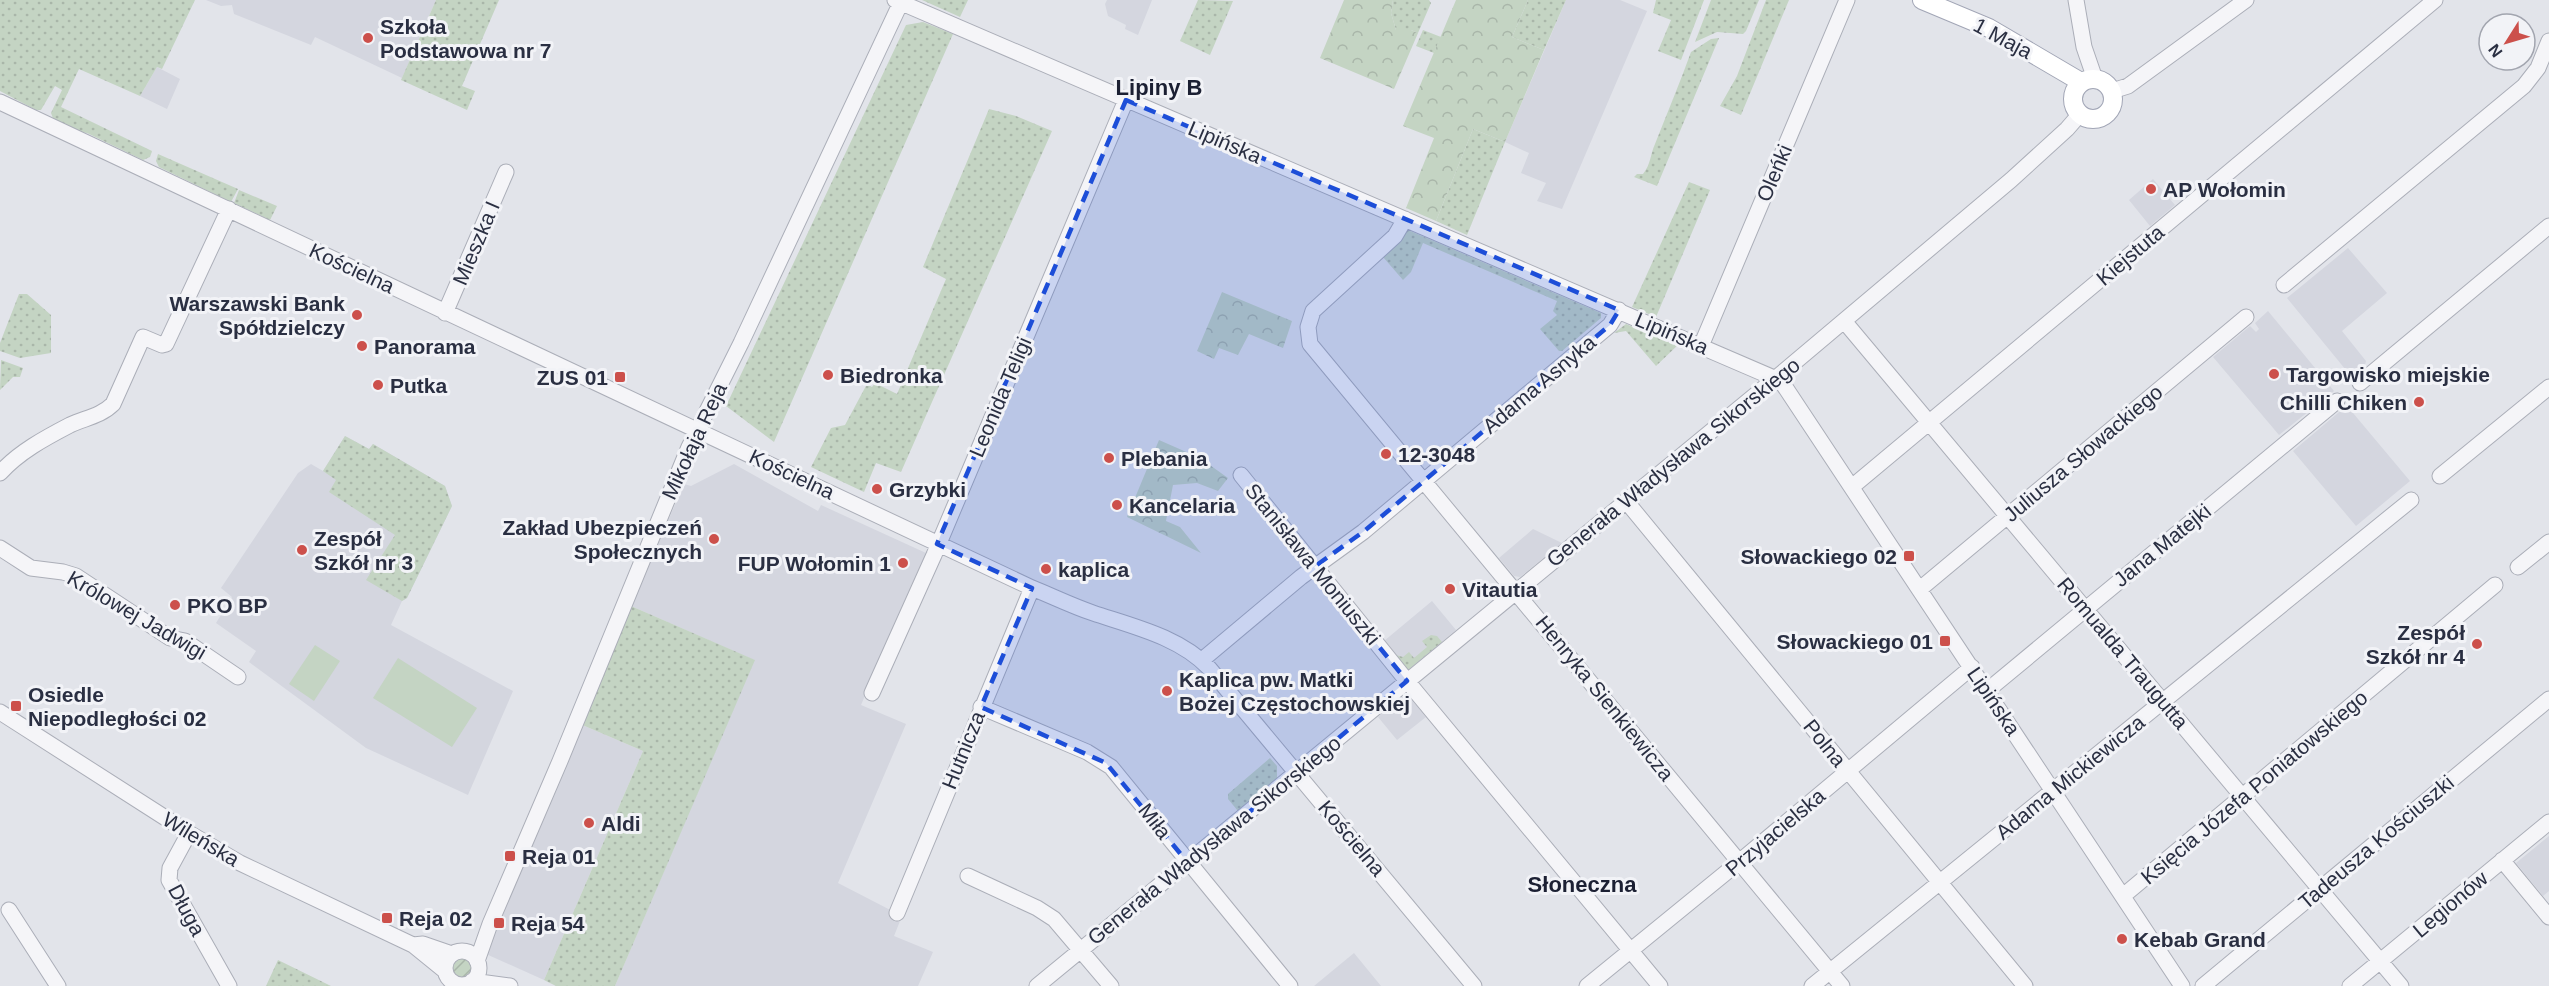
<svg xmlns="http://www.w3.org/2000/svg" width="2549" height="986" font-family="Arial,sans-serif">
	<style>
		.built { fill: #d4d6df }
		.grass { fill: url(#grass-dots) }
		.forest { fill: url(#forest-crowns) }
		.garden { fill: url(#garden-furrows) }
		.pitch { fill: #c4d4c3 }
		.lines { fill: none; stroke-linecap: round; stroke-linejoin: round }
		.minor-casing { stroke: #abaeb8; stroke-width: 17 }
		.major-casing { stroke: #a2a6b6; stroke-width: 20 }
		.minor { stroke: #f5f5f8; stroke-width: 15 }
		.major { stroke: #fff; stroke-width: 18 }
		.marked { fill: #1d4ed8; fill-opacity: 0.2; stroke: #1d4ed8; stroke-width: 4.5; stroke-dasharray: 12 8; stroke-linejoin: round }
		.poi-dot { fill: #cc504b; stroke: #f2f3f7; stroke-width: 2 }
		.labels { text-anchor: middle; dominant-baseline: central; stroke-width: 6; stroke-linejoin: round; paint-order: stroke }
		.poi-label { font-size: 21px; font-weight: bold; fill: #2a2f42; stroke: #f2f3f7; text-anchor: start }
		.street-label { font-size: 21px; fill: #2a2f42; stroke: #f2f3f7 }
		.neighbourhood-label { font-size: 22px; font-weight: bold; fill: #1c2033; stroke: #f2f3f7 }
	</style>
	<defs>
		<pattern id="grass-dots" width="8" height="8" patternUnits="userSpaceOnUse" patternTransform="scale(1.5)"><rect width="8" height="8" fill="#c4d4c3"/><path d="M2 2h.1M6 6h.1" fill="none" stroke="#a9b6a9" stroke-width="1.8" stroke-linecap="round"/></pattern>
		<pattern id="forest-crowns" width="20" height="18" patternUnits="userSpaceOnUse" patternTransform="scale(1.5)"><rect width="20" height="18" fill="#c4d4c3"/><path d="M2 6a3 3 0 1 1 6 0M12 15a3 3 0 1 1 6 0" fill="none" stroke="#a9b6a9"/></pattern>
		<pattern id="garden-furrows" width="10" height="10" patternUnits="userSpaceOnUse" patternTransform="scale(1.5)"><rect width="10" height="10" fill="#c4d4c3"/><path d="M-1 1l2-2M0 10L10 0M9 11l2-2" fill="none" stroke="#a9b6a9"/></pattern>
	</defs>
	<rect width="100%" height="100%" fill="#e2e4ea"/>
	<path class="built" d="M206 0H436L402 78 315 37 311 45 234 14 232 5 221 6Z
		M1107 0H1152L1138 35 1125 29 1126 25 1108 16 1105 4Z
		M1566 0H1620L1647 11 1562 209 1537 201 1546 183 1521 173 1529 153 1505 142Z
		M157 67 180 79 167 109 140 96Z
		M2153 179 2175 205 2150 226 2129 200Z
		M2348 248 2387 293 2342 331 2366 361 2365 365 2353 375H2350L2287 298Z
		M2268 311 2334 391 2279 435 2213 357 2250 326 2256 332 2259 329 2255 323Z
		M2345 407H2348L2410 481 2356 526 2293 451Z
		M345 436 369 449 373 444 445 486 452 506 407 598 402 601 391 625 513 691 468 795 366 748 249 662 256 651 216 623 232 597 221 588 298 473 311 464 323 471Z
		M734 464 818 511 821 505 926 553 861 705 906 724 838 883 902 916 894 936 933 952 918 986H615L754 660 631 606 684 484 691 486Z
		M1533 529 1562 543 1520 577 1514 576 1499 558Z
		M1432 601 1456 630 1408 670 1384 641Z
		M1401 697H1409L1426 717 1397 740 1378 717Z
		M580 724 643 751 544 980 486 954 502 918 499 916Z
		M2549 836V891L2543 896 2516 863Z
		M1354 953 1381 986H1314L1337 967Z"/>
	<path class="grass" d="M0 0H195L162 69 157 67 140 96 79 69 61 107 152 151 150 157 143 160 87 133 72 131 54 121 51 113 62 90 55 86 41 110H36L0 91Z
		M436 0H499L462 86 475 91 467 110 401 80Z
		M922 0H968L960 17Z
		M1198 0 1233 1 1210 55 1180 41Z
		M1393 0H1429L1431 3 1418 33 1411 30H1396L1391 13Z
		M1528 0H1566L1544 50 1512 37Z
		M1656 0H1704L1681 60 1658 51 1671 20 1653 13Z
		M1711 0H1759L1746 31 1743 34 1717 32 1695 42Z
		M1766 0H1789L1741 115 1720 106 1737 76Z
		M923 22 953 34 774 442 726 406 906 25Z
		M1423 30 1441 37 1434 53 1416 46Z
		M1719 38 1657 186 1634 177 1637 174H1643C1651 164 1650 155 1655 144 1667 113 1680 83 1691 52L1711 39Z
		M989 109 1016 116 1052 131 901 472 876 463 864 492 811 467 831 428 845 425 867 384 872 387 875 383 897 394 946 279 923 267Z
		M1473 129 1505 142 1467 235 1436 221Z
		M158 154 238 189 231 202 159 167 156 161Z
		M1689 182 1710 190 1656 317 1632 307Z
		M239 190 277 206 270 220 234 203Z
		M1408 230 1601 313V318L1562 351H1559L1540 329 1557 315 1553 311 1557 301 1423 243 1411 272 1403 280 1383 257Z
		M19 294H27L51 315V353L20 358 0 351V343Z
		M1626 324 1671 343 1679 344 1656 366 1626 331 1614 333Z
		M1 360 23 368 20 377H13L0 390Z
		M345 436 369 449 373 444 445 486 452 506 407 598 402 601 366 580 395 535 329 492 336 480 323 471Z
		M631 606 755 660 615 986H556L544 980 643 751 580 724Z
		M1431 635 1437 636 1442 642 1408 670 1396 655 1403 657 1409 652 1414 658 1427 647 1422 641Z
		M1270 758 1277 766V778L1238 811 1228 799V794Z
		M278 960 331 986H266Z"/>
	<path class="forest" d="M1344 0H1393L1391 13 1396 30H1411L1418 33 1394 89 1320 58Z
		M1456 0H1528L1512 37 1544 50 1505 142 1473 129 1436 221 1406 208 1434 138 1403 126Z
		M1222 292 1292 321 1283 348 1249 334 1238 355 1219 348 1214 359 1197 351Z
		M1159 440 1200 458 1228 478 1218 491 1197 483 1173 485 1166 521 1180 527 1201 553 1127 517Z"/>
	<path class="garden" d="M452 968a10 10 0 1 1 20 0a10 10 0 1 1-20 0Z"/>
	<path class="pitch" d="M315 645 340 661 314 701 289 684Z
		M398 658 477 708 452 747 373 698Z"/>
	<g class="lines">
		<defs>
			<path id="minor" d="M895 0 1781 381 2182 986
				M2076 0 2084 47 2095 79
				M2112 91 2128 86 2246 0
				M0 102 1032 588C1052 596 1072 606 1093 613 1132 626 1180 637 1209 668L1474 986
				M1405 219 1395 236 1313 311 1308 327 1310 344 1842 986
				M2284 285 2524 86 2538 68 2549 41
				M445 313 506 172
				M1844 321 2401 986
				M1701 346 1847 0
				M2360 383 2549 226
				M0 473C19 452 45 438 70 425 85 418 101 416 113 404L143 337 162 345 166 344 229 209
				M1241 475 1407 681 1660 986
				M2440 476 2549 387
				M1853 486 2435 0
				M1626 501 2025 986
				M0 548 31 568 63 572 76 576 170 638 185 641 238 677
				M2518 567 2549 542
				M1920 589 2246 317
				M1202 660 1301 577 1363 532 1610 325 1619 310
				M1988 690 2337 401
				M872 693 934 555 1126 100
				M981 707 1087 752 1111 767 1290 986
				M0 712 189 833 240 863 413 945 445 971
				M189 833 170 868 169 880 229 986
				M2502 860 2549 917
				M968 876 1037 908 1054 919 1111 986
				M2123 896 2495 585
				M9 910 58 986
				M897 913 1032 588
				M413 945 423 944 452 954
				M445 968a17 17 0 1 1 34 0a17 17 0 1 1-34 0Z
				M477 961 490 924 560 761 689 447 741 343 902 0
				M472 981 510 986
				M1037 986 1782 373 2011 180 2067 129 2080 114
				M1587 986 1739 862 1972 667
				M1812 986 2411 500
				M2203 986 2549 699
				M2350 986 2549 822"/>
			<path id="major" d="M1922 0 1989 28 2081 82
				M2073 99a20 20 0 1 1 40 0a20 20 0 1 1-40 0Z"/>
		</defs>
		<use href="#minor" class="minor-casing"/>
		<use href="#major" class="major-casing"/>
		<use href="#minor" class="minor"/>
		<use href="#major" class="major"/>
	</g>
	<path class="marked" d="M1126 100 1619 310 1610 325 1363 532 1314 567 1407 681 1188 863 1106 763 981 707 1032 588 937 544Z"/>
	<g class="poi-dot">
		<circle cx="368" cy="38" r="6"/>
		<circle cx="2151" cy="189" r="6"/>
		<circle cx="357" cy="315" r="6"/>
		<circle cx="362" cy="346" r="6"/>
		<circle cx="2274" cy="374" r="6"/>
		<circle cx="828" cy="375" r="6"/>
		<rect x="614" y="371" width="12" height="12" rx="3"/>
		<circle cx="378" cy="385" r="6"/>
		<circle cx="2419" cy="402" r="6"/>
		<circle cx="1386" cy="454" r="6"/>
		<circle cx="1109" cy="458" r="6"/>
		<circle cx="877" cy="489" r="6"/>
		<circle cx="1117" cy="505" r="6"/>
		<circle cx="714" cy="539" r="6"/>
		<circle cx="302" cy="550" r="6"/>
		<rect x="1903" y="550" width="12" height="12" rx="3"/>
		<circle cx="903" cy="563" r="6"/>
		<circle cx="1046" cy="569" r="6"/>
		<circle cx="1450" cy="589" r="6"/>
		<circle cx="175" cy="605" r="6"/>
		<rect x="1939" y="635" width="12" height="12" rx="3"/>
		<circle cx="2477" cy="644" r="6"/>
		<circle cx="1167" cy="691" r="6"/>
		<rect x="10" y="700" width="12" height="12" rx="3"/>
		<circle cx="589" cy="823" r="6"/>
		<rect x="504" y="850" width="12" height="12" rx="3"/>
		<rect x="381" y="912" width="12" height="12" rx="3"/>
		<rect x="493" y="917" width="12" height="12" rx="3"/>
		<circle cx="2122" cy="939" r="6"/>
	</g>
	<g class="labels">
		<g class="poi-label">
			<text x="380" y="26">Szkoła<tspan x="380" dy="24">Podstawowa nr 7</tspan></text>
			<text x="2163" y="189">AP Wołomin</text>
			<text x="345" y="303" text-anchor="end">Warszawski Bank<tspan x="345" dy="24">Spółdzielczy</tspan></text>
			<text x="374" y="346">Panorama</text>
			<text x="2286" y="374">Targowisko miejskie</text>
			<text x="840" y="375">Biedronka</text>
			<text x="608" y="377" text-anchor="end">ZUS 01</text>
			<text x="390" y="385">Putka</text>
			<text x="2407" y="402" text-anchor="end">Chilli Chiken</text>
			<text x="1398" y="454">12-3048</text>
			<text x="1121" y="458">Plebania</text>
			<text x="889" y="489">Grzybki</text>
			<text x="1129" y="505">Kancelaria</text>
			<text x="702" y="527" text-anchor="end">Zakład Ubezpieczeń<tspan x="702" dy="24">Społecznych</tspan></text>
			<text x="314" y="538">Zespół<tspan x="314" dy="24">Szkół nr 3</tspan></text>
			<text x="1897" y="556" text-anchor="end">Słowackiego 02</text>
			<text x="891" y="563" text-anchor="end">FUP Wołomin 1</text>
			<text x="1058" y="569">kaplica</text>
			<text x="1462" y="589">Vitautia</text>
			<text x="187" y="605">PKO BP</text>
			<text x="2465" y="632" text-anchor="end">Zespół<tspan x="2465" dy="24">Szkół nr 4</tspan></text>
			<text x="1933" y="641" text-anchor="end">Słowackiego 01</text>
			<text x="1179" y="679">Kaplica pw. Matki<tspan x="1179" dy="24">Bożej Częstochowskiej</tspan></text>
			<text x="28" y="694">Osiedle<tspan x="28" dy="24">Niepodległości 02</tspan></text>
			<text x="601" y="823">Aldi</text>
			<text x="522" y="856">Reja 01</text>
			<text x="399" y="918">Reja 02</text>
			<text x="511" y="923">Reja 54</text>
			<text x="2134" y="939">Kebab Grand</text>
		</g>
		<g class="street-label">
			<text transform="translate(2003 38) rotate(28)">1 Maja</text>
			<text transform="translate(1225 142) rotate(23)">Lipińska</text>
			<text transform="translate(1774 173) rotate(-67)">Oleńki</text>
			<text transform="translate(476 243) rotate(-67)">Mieszka I</text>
			<text transform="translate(2130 255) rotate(-40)">Kiejstuta</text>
			<text transform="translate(352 268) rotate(25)">Kościelna</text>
			<text transform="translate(1672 333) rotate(23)">Lipińska</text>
			<text transform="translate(1539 384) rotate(-40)">Adama Asnyka</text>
			<text transform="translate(1000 397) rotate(-67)">Leonida Teligi</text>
			<text transform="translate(694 441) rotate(-65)">Mikołaja Reja</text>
			<text transform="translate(2083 453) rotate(-40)">Juliusza Słowackiego</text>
			<text transform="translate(1673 462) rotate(-39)">Generała Władysława Sikorskiego</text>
			<text transform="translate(792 474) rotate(25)">Kościelna</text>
			<text transform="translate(2162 545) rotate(-39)">Jana Matejki</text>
			<text transform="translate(1313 564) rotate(51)">Stanisława Moniuszki</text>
			<text transform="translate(137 615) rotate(30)">Królowej Jadwigi</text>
			<text transform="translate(2123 653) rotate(50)">Romualda Traugutta</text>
			<text transform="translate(1605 698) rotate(51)">Henryka Sienkiewicza</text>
			<text transform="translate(1994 701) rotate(56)">Lipińska</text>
			<text transform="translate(1825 743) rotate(51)">Polna</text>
			<text transform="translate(963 750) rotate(-68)">Hutnicza</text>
			<text transform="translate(2070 777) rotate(-39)">Adama Mickiewicza</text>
			<text transform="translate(2254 787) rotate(-40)">Księcia Józefa Poniatowskiego</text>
			<text transform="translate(1155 821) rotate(52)">Miła</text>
			<text transform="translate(1775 832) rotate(-40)">Przyjacielska</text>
			<text transform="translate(1352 838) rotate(50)">Kościelna</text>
			<text transform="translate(201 839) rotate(31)">Wileńska</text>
			<text transform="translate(1214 840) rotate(-39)">Generała Władysława Sikorskiego</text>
			<text transform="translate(2376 842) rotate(-40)">Tadeusza Kościuszki</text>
			<text transform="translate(2450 904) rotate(-40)">Legionów</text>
			<text transform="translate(187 910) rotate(62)">Długa</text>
		</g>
		<g class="neighbourhood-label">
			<text x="1159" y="87">Lipiny B</text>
			<text x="1582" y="884">Słoneczna</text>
		</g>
	</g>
	<g transform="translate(2507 42) rotate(233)"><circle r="28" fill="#f2f3f7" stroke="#a2a5af" stroke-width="1.5"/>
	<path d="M0-4.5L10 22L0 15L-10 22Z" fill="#cc504b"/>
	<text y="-9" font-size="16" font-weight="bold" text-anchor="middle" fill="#2a2f42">N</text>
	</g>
</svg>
